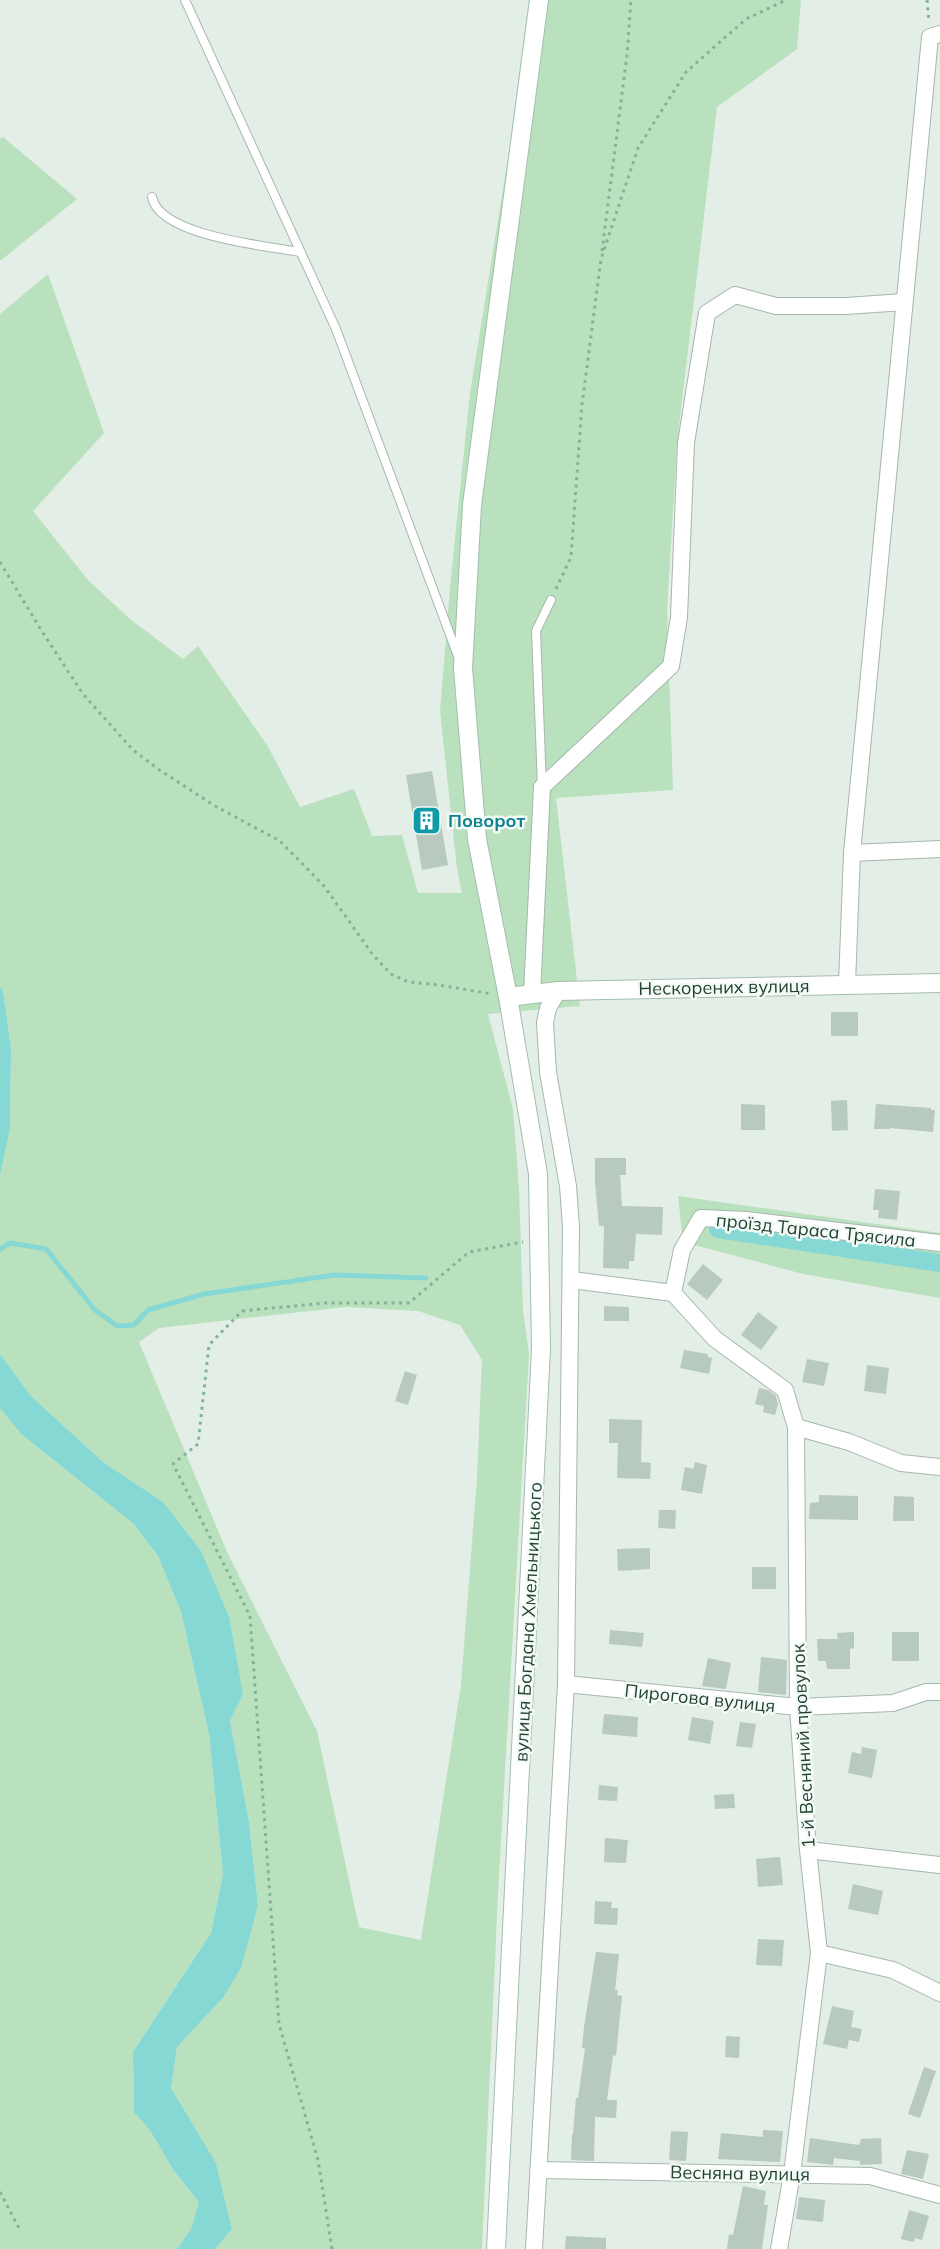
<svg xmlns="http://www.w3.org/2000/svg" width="940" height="2249" font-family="Mulish,sans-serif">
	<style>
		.green { fill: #bae1bd; fill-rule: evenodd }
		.water { fill: #86d8d5 }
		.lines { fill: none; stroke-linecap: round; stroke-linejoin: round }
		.stream { stroke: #86d8d5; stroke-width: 5 }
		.canal { stroke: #86d8d5; stroke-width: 18 }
		.building { fill: #b8c9bf }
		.lane-casing { stroke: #a5b7ad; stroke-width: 10 }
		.street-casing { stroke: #a5b7ad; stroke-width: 18 }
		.secondary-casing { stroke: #a3beaf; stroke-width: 20 }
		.path { stroke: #80b49a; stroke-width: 3; stroke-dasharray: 3 4.5; stroke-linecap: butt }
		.lane { stroke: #fff; stroke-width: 8 }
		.street { stroke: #fff; stroke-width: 16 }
		.secondary { stroke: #fff; stroke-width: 18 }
		.labels { text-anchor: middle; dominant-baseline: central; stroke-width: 5; stroke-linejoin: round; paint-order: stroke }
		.culture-label { font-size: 18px; font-weight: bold; fill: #0d838f; stroke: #f4faf6; text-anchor: start }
		.street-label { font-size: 18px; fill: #214132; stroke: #f4faf6 }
	</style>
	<rect width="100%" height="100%" fill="#e3eee7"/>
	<path class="green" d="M529 0H801L797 49 717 107 677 443 667 611 673 790 556 798 580 1006 488 1014 513 1109 519 1189 523 1310 529 1354 498 1893 482 2249H215L232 2229 216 2163 171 2088 177 2047 222 1999 258 1905 249 1822 230 1721 242 1694 163 1502 103 1462 31 1396 0 1354V1176L10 1129 11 1047 3 991 0 987V314L48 274 104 433 33 511 88 580 130 619 183 659 198 646 267 745 300 807 354 789 372 836 402 835 418 893H462L457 869 440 711 451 577 470 393 508 159ZM346 1307 418 1311 460 1325 482 1360 477 1478 461 1685 421 1940 359 1927 317 1731 227 1552 139 1342 159 1328Z
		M3 137 77 199 0 261V139Z
		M678 1196 940 1233V1298L803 1274 683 1242Z
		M0 1408 21 1434 134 1524 158 1556 181 1612 209 1734 223 1874 211 1933 133 2052 134 2113C155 2132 160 2150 175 2172 183 2182 191 2192 199 2202L191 2229 177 2249H0Z"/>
	<path class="water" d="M0 987 3 991 11 1047 10 1129 0 1176Z
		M0 1354 31 1396 103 1462 163 1502 201 1551 229 1617 243 1694 230 1721 249 1822 258 1905 241 1968 222 1999 177 2047 171 2088 216 2163 232 2229 215 2249H177L191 2229 199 2202C191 2192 183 2182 175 2172 160 2150 155 2132 134 2113L133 2052 211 1933 223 1874 209 1734 181 1612 158 1556 134 1524 21 1434 0 1408Z"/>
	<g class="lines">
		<path class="stream" d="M0 1249 10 1243 46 1249 95 1310 117 1326 134 1325 148 1310 204 1294 334 1275 426 1278"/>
		<path class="canal" d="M718 1229 940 1263"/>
	</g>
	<path class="building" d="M432 771 448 865 422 870 406 775Z
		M831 1012H858V1036H831Z
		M847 1100 848 1130 832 1131 831 1101Z
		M741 1104 765 1105V1130H741Z
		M876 1104 931 1108V1110H935L933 1132 890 1128V1129H874Z
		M595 1158H626V1175H620L622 1206 663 1207 662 1235 636 1234 634 1261H629V1269L603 1268 604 1226H599L595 1182Z
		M875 1189 900 1191 897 1220 878 1218 879 1210H873Z
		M703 1264 723 1280 707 1300 687 1284Z
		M604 1306 629 1307V1321H604Z
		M758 1312 778 1327 761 1350 741 1335Z
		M684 1350 708 1354V1357L712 1358 709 1374 680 1368Z
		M807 1359 829 1363 824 1386 802 1382Z
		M867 1365 889 1368 886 1394 864 1391Z
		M405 1371 417 1375 408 1405 395 1401Z
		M759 1388 768 1390 776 1396 778 1404 775 1415 763 1412 764 1406 755 1404Z
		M609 1419 642 1420 641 1462 651 1463 650 1479 617 1478 618 1443H609Z
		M695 1462 707 1465 702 1494 681 1490 685 1467 693 1469Z
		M819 1495 858 1496V1520L809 1519 810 1503 819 1502Z
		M894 1496 914 1497V1521H893Z
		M659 1510H676L675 1529 658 1528Z
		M650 1548V1569L618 1571 617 1549Z
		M752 1567H776V1589H752Z
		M610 1630 644 1633 642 1647 609 1644Z
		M854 1632V1648L850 1649V1669H827L826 1661H818L817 1639H838L837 1633Z
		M892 1632H919V1661H892Z
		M761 1657 787 1660 786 1695 758 1692Z
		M708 1658 731 1663 726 1689 702 1686Z
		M604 1714 638 1717 637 1737 602 1734Z
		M692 1717 714 1721 710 1744 688 1740Z
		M740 1722 756 1724 752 1748 736 1746Z
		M862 1747 877 1750 872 1778 848 1773 852 1752 861 1754Z
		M599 1785 618 1787 617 1801 598 1800Z
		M734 1794 735 1808 715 1809 714 1795Z
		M605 1838 628 1840 626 1863 604 1862Z
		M780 1857 783 1885 758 1887 756 1859Z
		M853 1884 883 1891 878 1915 848 1909Z
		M595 1901 612 1902 611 1908H618L617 1925 594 1924Z
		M758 1939 784 1940 782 1966 756 1965Z
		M596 1952 619 1954 615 1990H618L617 1995 622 1996 616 2056 613 2055 607 2100H617L616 2118 595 2117 594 2161 571 2160 572 2134H573L576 2098H578L585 2049 582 2048 584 2027Z
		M832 2006 854 2011 851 2027 862 2029 859 2042 849 2040 847 2049 823 2044Z
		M726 2036 740 2037 739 2058 725 2057Z
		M924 2067 936 2071 920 2118 908 2114Z
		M763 2130 783 2131 780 2162 718 2159 721 2133 763 2137Z
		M671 2131 688 2132 686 2161 669 2160Z
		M810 2138 859 2145 861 2139 881 2138 882 2164 860 2165V2161L834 2158 833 2165 807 2162Z
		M907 2150 929 2154 923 2179 901 2174Z
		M743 2186 766 2191 764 2205H768L762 2249H727L729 2234 733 2235Z
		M799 2197 825 2200 823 2222 796 2219Z
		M909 2210 929 2216 922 2240 915 2238 914 2242 901 2239Z
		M566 2236 606 2238V2249H565Z"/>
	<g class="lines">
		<defs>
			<path id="lane" d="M185 0 336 329 458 656
				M152 197C159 236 267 246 300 252
				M542 787 536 631 551 600"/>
			<path id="street" d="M852 853 940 849
				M847 984 852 853 930 37 940 34
				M532 994 542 787 671 666 679 617 686 443 707 313 735 295 776 306H846L904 302
				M572 1280 673 1293
				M673 1293 715 1339 785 1390 796 1427 798 1707 808 1850 819 1953 792 2174 779 2249
				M673 1293 682 1250 701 1218 746 1220 940 1243
				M796 1427 849 1442 901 1463 940 1467
				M566 1684 798 1707 893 1703 926 1692H940
				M808 1850 940 1865
				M819 1953 893 1970 940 1993
				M538 2170 870 2176 940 2195
				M534 2249 566 1684 571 1227 568 1186 548 1072 545 1023 548 1008 558 991"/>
			<path id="secondary" d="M508 997 558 991 940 983
				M496 2249 541 1349 538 1174 508 997 477 839 463 668 472 505 539 0"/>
		</defs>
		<use href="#lane" class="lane-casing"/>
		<use href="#street" class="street-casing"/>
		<use href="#secondary" class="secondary-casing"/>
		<path class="path" d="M927 0 929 22
			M602 251 627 55 631 0
			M0 562 41 630 83 694 132 749 158 769 215 806 280 841 324 886 373 955 391 974 408 982 439 985 492 994
			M556 589 571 557 582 405 601 259 638 148 686 72 746 19 786 0
			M0 2192 19 2228
			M332 2249 318 2160 279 2024 250 1616 173 1464 198 1444 209 1345 242 1311 325 1303H409L469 1252 523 1242"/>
		<use href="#lane" class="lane"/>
		<use href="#street" class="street"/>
		<use href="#secondary" class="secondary"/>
	</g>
	<defs>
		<symbol id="building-square" viewBox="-11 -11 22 22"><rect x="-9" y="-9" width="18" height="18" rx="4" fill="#0f9aa8" stroke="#f4faf6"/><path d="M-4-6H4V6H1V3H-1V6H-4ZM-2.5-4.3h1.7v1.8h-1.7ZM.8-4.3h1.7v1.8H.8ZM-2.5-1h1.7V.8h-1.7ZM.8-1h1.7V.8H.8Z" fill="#fff"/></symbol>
	</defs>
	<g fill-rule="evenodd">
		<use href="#building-square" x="410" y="804" width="33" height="33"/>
	</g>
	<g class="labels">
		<g class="culture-label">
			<text x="448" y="820">Поворот</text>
		</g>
		<g class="street-label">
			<text transform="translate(724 987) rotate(-1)">Нескорених вулиця</text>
			<text transform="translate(816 1230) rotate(6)">проїзд Тараса Трясила</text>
			<text transform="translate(528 1622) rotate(-87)">вулиця Богдана Хмельницького</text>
			<text transform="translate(700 1698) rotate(6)">Пирогова вулиця</text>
			<text transform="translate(803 1746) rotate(-93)">1-й Весняний провулок</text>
			<text transform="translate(740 2173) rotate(1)">Весняна вулиця</text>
		</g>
	</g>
</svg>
